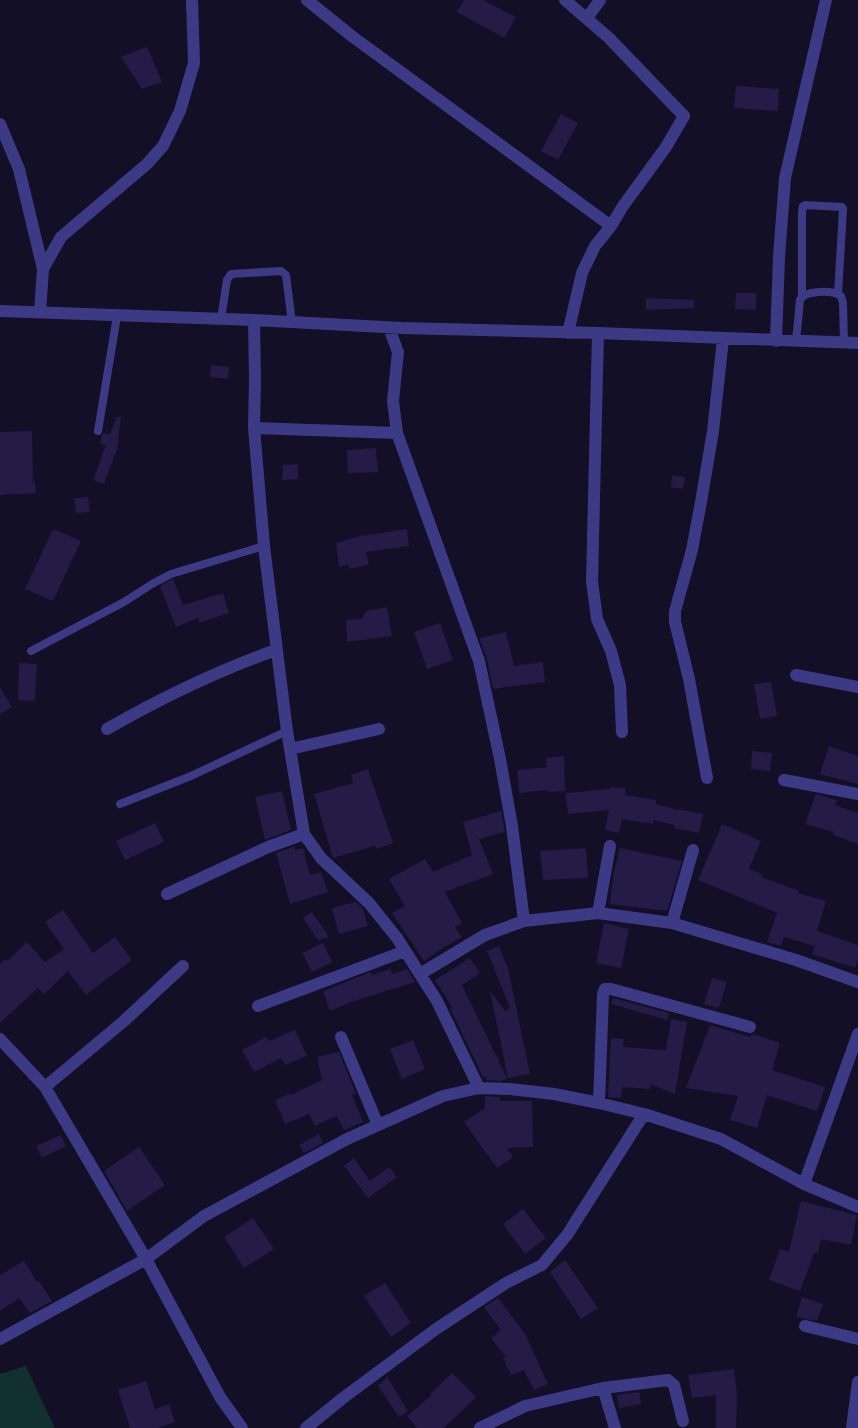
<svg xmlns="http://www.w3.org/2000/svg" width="858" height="1428" font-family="'Varela Round',sans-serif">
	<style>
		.green { fill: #12302f }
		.building { fill: #241b47 }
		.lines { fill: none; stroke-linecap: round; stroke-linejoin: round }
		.lane { stroke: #3d3a85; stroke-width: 8 }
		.street { stroke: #3d3a85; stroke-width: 12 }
	</style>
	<rect width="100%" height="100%" fill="#130f26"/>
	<path class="green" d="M26 1366 27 1369 55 1428H0V1374Z"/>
	<path class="building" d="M464 0H483L516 17 504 38 457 12Z
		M147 47 162 82 142 89 121 57Z
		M736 86 779 89 778 111 734 108Z
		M561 114 578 123 558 160 541 151Z
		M736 293H756V310L735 309Z
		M646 298 694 300V308L646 310Z
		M211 365 229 367 228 379 210 377Z
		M117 417H121L117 449 104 484 93 480 106 445 100 444 102 435 103 433 110 434Z
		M32 431 33 482H35L36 493 0 495V432Z
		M376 448 378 472 348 473 347 450Z
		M298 464V479L282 480 283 465Z
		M672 475 685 477 683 489 671 487Z
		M88 497 90 512 76 513 74 498Z
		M53 529 81 541 53 601 25 589Z
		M407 529 409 546 366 552 369 564 350 569 348 564 339 567 336 543 360 536Z
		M173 579 183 605 223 593 229 613 199 623 198 618 176 627 160 586Z
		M387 607 392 636 347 642 346 620 362 619 366 611Z
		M440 623 453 660 427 669 414 632Z
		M506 632 514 666 543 662 545 682 493 689 487 659 479 638Z
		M19 663 37 664 35 701 18 700Z
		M771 682 777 716 760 719 754 684Z
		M0 687 12 707 0 714Z
		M829 746 858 756V784L820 774Z
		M752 751 772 753 770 771 751 769Z
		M564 756 565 791 548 792V790L519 793 517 770 547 767 546 758Z
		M368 769 393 843 377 849 375 846 333 858 314 794 353 783 351 775Z
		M610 787 625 788V795L656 800V804L678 810V809L703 814 699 833 674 828 675 825 653 820V824L622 819 619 833 605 830 609 810 568 814 565 793 610 789Z
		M282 791 291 830 265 840 255 797Z
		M816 794 837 800 835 805 858 813V844L833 835 834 832 805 824Z
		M501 811 505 832 479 839 493 874 445 892 462 923 455 927 462 937 447 946V945L424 961 392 913 405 906 389 879 425 859 433 872 472 855 463 822Z
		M155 823 164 842 125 860 116 841Z
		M722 824 761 841 749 869 762 874 761 877 799 891 798 893 826 901 817 931 858 945V958L855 968 812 954 815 946 784 937 781 946 767 942 777 913 698 880Z
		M295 846V850L303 848 310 875 321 872 328 892 290 904 276 853Z
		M586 848 588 878 543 880 540 851Z
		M620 848 682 861 667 911 610 904 613 876Z
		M356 902 363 909 368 926 339 934 332 908Z
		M63 910 93 953 115 937 132 960 86 995 68 971 44 994 38 988 0 1023V965L5 959 7 961 27 942 45 962 64 949 45 922Z
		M312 912 329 937 318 940 303 918Z
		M604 923 629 929 621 968 596 963Z
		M323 943 332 962 312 972 302 953Z
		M499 946 508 968 530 1074 508 1078 490 991 505 1011 510 1008 487 951Z
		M470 958 480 973 462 985 507 1078 501 1081 486 1080V1077H483L450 1008 452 1007 435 980Z
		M390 969 392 974 407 969 415 982 354 1001 330 1011 323 991 371 972 372 975Z
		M712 978 727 982 719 1008 704 1004Z
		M613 998 669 1013 667 1020 611 1004Z
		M671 1019 687 1022 675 1094 650 1084V1089L622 1087 621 1098 608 1097 611 1038 624 1039 623 1047 666 1050Z
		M710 1025 750 1037 753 1034 780 1043 772 1070 825 1087 817 1111 767 1095 757 1128 730 1120 738 1096 686 1088Z
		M295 1030 307 1056 285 1065 281 1058 254 1072 242 1050 266 1037 269 1041Z
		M413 1040 425 1069 402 1079 390 1049Z
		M339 1052 356 1094 352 1095 363 1122 344 1130 337 1116 315 1126 309 1114 285 1124 275 1100 291 1093V1095L322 1080 317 1057Z
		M485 1096 500 1097V1101H532L533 1147 507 1148 513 1157 497 1168 464 1122 485 1108Z
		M319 1134 323 1143 304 1153 299 1145Z
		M61 1135 66 1146 42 1158 36 1146Z
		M139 1147 165 1185 127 1211 104 1171Z
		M354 1158 370 1181 389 1167 397 1177 368 1198 344 1166Z
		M801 1201 857 1215 851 1245 821 1239 818 1253H814L800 1291 769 1280 780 1249 789 1252Z
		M523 1209 546 1238 525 1254 503 1224Z
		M253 1218 274 1249 244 1268 224 1237Z
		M565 1260 598 1308 581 1319 550 1272Z
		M24 1261 37 1282 39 1281 52 1301 30 1313 19 1298 0 1311V1275Z
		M385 1283 411 1323 391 1337 364 1296Z
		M802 1297 823 1304 817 1321 796 1317Z
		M498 1298 525 1334 548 1384 534 1390 524 1370 511 1375 503 1358 506 1357 491 1338 501 1330 484 1307Z
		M734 1369 737 1396 736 1428H716V1395L692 1398 688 1375Z
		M452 1373 476 1397 444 1428H417L407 1416 432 1395 430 1394Z
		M387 1377 408 1411 399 1417 378 1386Z
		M146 1381 155 1409 169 1404 175 1422 158 1428H130L118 1390Z
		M639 1392 641 1404 619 1408 617 1395Z"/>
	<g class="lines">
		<path class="lane" d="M802 296V212L803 206 805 205 842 207 843 209 838 294
			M221 319 227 280 231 274 281 271 286 275 292 323
			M796 341 800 300C805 290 832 290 841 296L843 303 844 343
			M98 431 117 316
			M31 651 124 602 152 584 171 574 264 546
			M120 804 191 776 287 731"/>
		<path class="street" d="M307 0 353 37 611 226
			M565 0 609 38 684 116 666 147 623 206 611 226 595 246 582 273 568 333
			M587 18 600 0
			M0 124 19 169 43 269 40 312
			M43 269 61 237 147 164 163 146 180 111 194 63 192 0
			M0 311 254 320 402 328 598 333 858 343
			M254 320 255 379 254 428 264 546 287 731 304 834 321 858 369 903 397 938 437 1001 479 1088
			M389 328 398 352 393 401 397 433 479 661 500 759 512 826 524 921
			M598 333 592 581 597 619 611 651 620 685 622 732
			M776 341 779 257 785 178 826 0
			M254 428 397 433
			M796 675 858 687
			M107 729C161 698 217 671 276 650
			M290 749 379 729
			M707 778 689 679 675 622V611L692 550 701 502 713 431 723 339
			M784 780 858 794
			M167 894 268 847 304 834
			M598 913 610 846
			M672 923 693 850
			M420 974 485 935 524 921 598 913 672 923 796 960 858 982
			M258 1006 405 951
			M341 1037 378 1125
			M0 1039 45 1087 146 1259 220 1397 242 1428
			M45 1087 124 1021 183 966
			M599 1103 603 994 605 989H611L750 1027
			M804 1184 858 1034
			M805 1326 858 1339
			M0 1339 146 1259 204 1216 347 1139 443 1096 479 1088 510 1089 554 1094 599 1103 644 1114 721 1139 804 1184 858 1207
			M603 1388 615 1428
			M306 1428 343 1398 436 1329 506 1283 542 1265 567 1235 644 1114
			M480 1428 525 1406 603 1388 668 1380 674 1385 683 1421
			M852 1428 858 1382"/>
	</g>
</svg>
